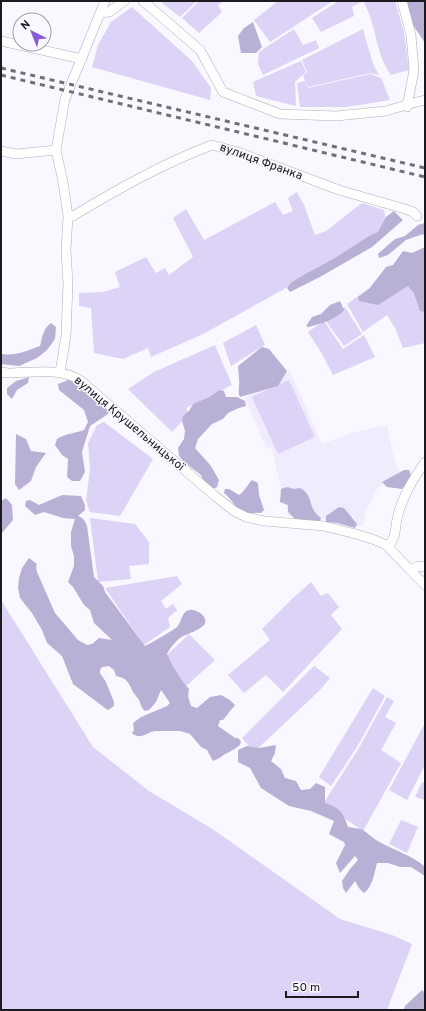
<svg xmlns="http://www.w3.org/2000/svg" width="426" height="1011" font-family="Overpass,sans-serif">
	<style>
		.built { fill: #f0ecfd }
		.green { fill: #dcd3f6 }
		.forest { fill: #b9b0d6 }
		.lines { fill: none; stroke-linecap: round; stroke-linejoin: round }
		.minor-casing { stroke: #b0aeb7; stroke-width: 10 }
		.minor { stroke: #fff; stroke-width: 9 }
		.rail { stroke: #717075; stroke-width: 3; stroke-dasharray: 5 5; stroke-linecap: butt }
		.labels { text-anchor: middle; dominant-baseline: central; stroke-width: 3; stroke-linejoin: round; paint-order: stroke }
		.street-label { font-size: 12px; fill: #1b1a1e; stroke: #f9f7ff }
	</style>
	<rect width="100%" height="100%" fill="#f9f7ff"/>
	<path class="built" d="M290 371 322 444 352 433 387 425 394 459 400 471 397 477 378 487 367 509 363 525 356 526 322 519 288 516 271 447 266 448 245 398Z"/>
	<path class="green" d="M165 1H197L180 17 162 3Z
		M199 1H223L218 5 222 12 199 33 182 18Z
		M278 1H333L270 42 254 20Z
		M338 1H360L361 2 352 7 354 16 321 32 312 18Z
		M363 1H395L404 32 409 70 391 75C375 54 377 24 363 1Z
		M132 7 192 61 211 88 210 100 92 67 98 45 111 22Z
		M294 29 303 45 316 40 319 48 263 75 258 64 259 52Z
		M363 29 373 64 379 75 370 73 308 87 303 76 307 72 302 60Z
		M301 61 306 72 295 82 296 106 256 96 253 82Z
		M370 74 381 78 390 100 346 107H300L297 83 305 81 308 88Z
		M297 192 304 205 315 235 326 231 362 203 384 210 386 221 379 233 342 257 203 334 151 357 148 348 123 359 94 353 91 308 79 306V293L103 292 120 287 115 272 146 257 156 273 165 268 169 275 193 257 173 218 186 209 204 240 275 202 283 215 293 211 288 198Z
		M413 283 422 305 425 316V343L403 348 395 328 387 315 363 332 347 304 368 289Z
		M345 307 362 334 344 346 326 321Z
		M324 321 343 349 364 335 375 357 333 375 321 352 308 332Z
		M256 325 265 345 231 366 223 343Z
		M215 345 232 385 186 408 189 414 172 432 128 389 154 372Z
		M289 380 315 437 278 454 252 397Z
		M104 422 153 459 120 516 90 512 86 501 90 469 88 443 97 425Z
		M90 518 135 524 149 542V564L129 566 131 579 98 582Z
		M177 576 182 584 161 601 166 609 173 604 177 610 168 618 170 627 144 645 105 588Z
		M311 582 321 596 328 593 339 607 331 615 342 629 283 692 266 675 244 693 228 675 270 640 262 629 293 598Z
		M1 600 93 747 149 791 214 830 340 919 392 935 412 944 387 1010H1Z
		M189 634 215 660 186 686 165 662V657Z
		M314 666 330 678 319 691 254 752 242 738Z
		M373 688 385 696 357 747 331 786 319 777Z
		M387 697 394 701 385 717 396 723 381 750 401 763 363 831 323 804 359 748Z
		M425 723V765L407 800 389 790Z
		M422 782 425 783V800L415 797Z
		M401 820 418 827 407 853 389 844Z"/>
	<path class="forest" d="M403 1H425V43L413 25 411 16 402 2Z
		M253 22 262 47 256 53H241L238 36 244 28Z
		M394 211 403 220 372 247 320 277 290 292 287 288 291 283 300 277 335 258 369 236 378 232 386 217Z
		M425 223V237L423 234 406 240 388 255 379 258 378 254 380 252 395 239 405 236 418 225Z
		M425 247V312L420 311 414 293 408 286 378 305 359 301 358 297 369 289 386 267 393 265 403 251 412 253Z
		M340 301 344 310C337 319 320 324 309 327L306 326 312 317 321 314 330 305Z
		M51 323 56 327 55 339 47 350 37 358 19 366 1 364V354C15 356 27 351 40 346 42 337 43 329 51 323Z
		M262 347 269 349 287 371 278 386 240 397C237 391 240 386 239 380 239 375 238 371 238 366Z
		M29 377 28 383 17 390 12 399 7 394V388L16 381Z
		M68 380C85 384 99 397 109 412L108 414 90 426 82 452 85 472 80 481H72L67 477 68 459 62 455 55 445 57 439C67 433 73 434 84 430L88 422 84 410 59 390 58 384Z
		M220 390 224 391 226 397H237L245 401 246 406 239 408 228 413 223 419 212 424 198 439 195 448 211 466 219 480 217 487 211 490 204 483 201 475 184 462 179 456 178 448 184 439 185 431 182 421 183 416 189 411 193 404 209 397Z
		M16 434 26 439 31 451 46 453 36 467 31 481 19 490 15 484Z
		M404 470H409L412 477 402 489 387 487 382 482Z
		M252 480 258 483 259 495 264 510 261 513C256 512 252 514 248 514 237 512 232 499 224 493L225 489H229L239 495C245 491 247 485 252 480Z
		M287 487 294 489 300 488C315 496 306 507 321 518L320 521 316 522 296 520 288 512V505L280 502 281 489Z
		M62 495 81 496 85 505V510L78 516C84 518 85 521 87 526L94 577 103 586 105 592 145 646C148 645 175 629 177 627 182 622 181 612 189 610 197 608 211 619 203 626 197 631 190 633 183 636 177 639 170 648 167 654 171 664 181 681 189 689L188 696 191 706 197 708 210 697 221 695 230 700 235 705 223 720H220L218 726 235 738H238L241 741 240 745C235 749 231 751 225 754 221 757 218 759 213 761L207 750 201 747 190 734 180 731H155C147 732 140 741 132 733L134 730 133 723 141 717 167 706 170 703 161 690 156 702 149 710 145 711C141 708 141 704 139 700 137 697 135 695 133 692 129 683 127 678 116 676L114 670 109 666 102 667 100 670V673L106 682 114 702V706L108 710 105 708 73 684 62 656 47 643 42 630 32 613 20 598 18 588 19 578 22 568 29 558 37 564 36 567 37 572 55 613 61 620 78 640 87 645 92 644 99 638 112 640 94 623 90 610 84 605 73 587 68 582 74 566V556L71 546V532L75 519 63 518 44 512 35 515 25 506 26 501 30 500 39 505Z
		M6 498 12 505 13 520 1 534V501Z
		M339 507 344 508 357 524 355 528 337 523 326 522V516Z
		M276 745 275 753 271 761 281 769 285 778 296 781 301 790 310 789 316 783 325 787V803C340 808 343 812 348 827 353 828 358 828 363 830 368 833 371 837 376 840 392 850 411 854 425 867V876L411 867H400L388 863H377C374 874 373 886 364 893L359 888 355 881 346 893 343 888 342 881 350 869 358 860 355 856 340 873 336 863 345 845 344 842 329 834 334 821 311 811 289 806 261 788 250 768 238 762V750L247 746 259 748Z
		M422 990 425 993V1010H404L405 1006Z"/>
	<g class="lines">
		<defs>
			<path id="minor" d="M143 1 200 50 223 92 280 114 336 116 386 111 409 104 425 100
				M402 1 411 35 414 70 407 107
				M100 13 109 12 124 1
				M1 41 82 59
				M1 151 16 154 56 150
				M68 216H73C118 189 164 163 212 145L238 152 339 190 405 209 413 212 417 216
				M1 372 8 373C32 373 59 367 80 380L215 496 234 511 246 517 264 521 324 526 356 534 375 540 386 545 425 585
				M60 372 66 336 68 284 66 250 68 216 63 182 56 150 65 99 105 1
				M388 547C398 534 394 529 398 515 403 495 414 478 425 462
				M411 570 418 566 425 567"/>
		</defs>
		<use href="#minor" class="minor-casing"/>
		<use href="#minor" class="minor"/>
		<path class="rail" d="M1 68 425 168
			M1 75 425 177"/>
	</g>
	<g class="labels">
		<g class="street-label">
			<text transform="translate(261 162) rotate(20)">вулиця Франка</text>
			<text transform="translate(129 424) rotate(40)">вулиця Крушельницької</text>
		</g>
	</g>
	<rect width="426" height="1011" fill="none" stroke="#1b1a1e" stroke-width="4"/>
	<g transform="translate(32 32) rotate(317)"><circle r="19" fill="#f9f7ff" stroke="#a09fa5"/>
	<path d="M0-3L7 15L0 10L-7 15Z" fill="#875cd6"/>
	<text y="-6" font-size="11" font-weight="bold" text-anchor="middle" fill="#1b1a1e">N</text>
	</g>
	<path d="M286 991v6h72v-6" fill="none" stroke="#1b1a1e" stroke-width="2"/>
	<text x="292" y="991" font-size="12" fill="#1b1a1e" stroke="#f9f7ff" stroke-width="3" paint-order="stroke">50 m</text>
</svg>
